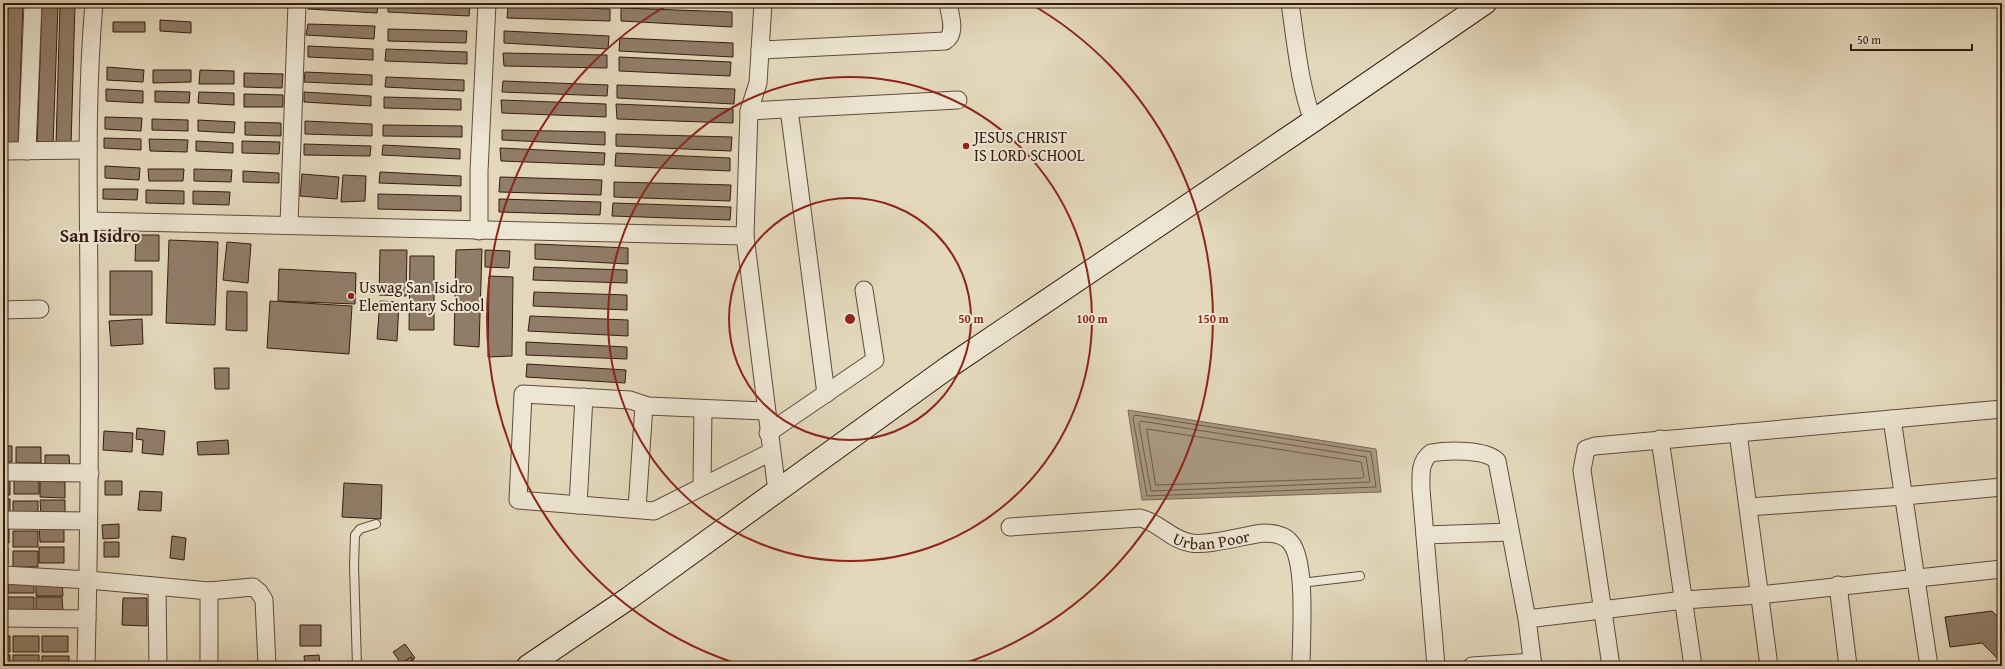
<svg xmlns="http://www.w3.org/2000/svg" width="2005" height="669" font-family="'Gentium Book Plus',serif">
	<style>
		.water { fill: #a89881; stroke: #7a6654 }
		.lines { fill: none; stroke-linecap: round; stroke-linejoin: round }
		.shore { stroke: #6f5a49; stroke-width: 1 }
		.building { fill: #907d69; stroke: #361b11 }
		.lane-casing { stroke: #614a3c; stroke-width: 10 }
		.street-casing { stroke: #614a3c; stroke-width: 19 }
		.secondary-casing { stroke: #361b11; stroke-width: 24 }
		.lane { stroke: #ede6d3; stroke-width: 8 }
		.street { stroke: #ede6d3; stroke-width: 17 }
		.secondary { stroke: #ede6d3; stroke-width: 22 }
		.ring { fill: none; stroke: #8f2418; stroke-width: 2 }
		.poi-dot { fill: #8f2418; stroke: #ede6d3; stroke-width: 1.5 }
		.labels { text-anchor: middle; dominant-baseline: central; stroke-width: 4; stroke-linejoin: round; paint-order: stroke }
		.poi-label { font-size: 16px; fill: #361b11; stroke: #ede6d3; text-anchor: start }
		.street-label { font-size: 16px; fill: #361b11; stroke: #ede6d3 }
		.quarter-label { font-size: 18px; font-weight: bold; fill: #361b11; stroke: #ede6d3 }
		.centre { fill: #8f2418; stroke: #ede6d3; stroke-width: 2 }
		.ring-label { font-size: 12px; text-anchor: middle; font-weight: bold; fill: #8f2418; stroke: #ede6d3; stroke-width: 4; stroke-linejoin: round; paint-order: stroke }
	</style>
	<rect width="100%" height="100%" fill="#e3d8bb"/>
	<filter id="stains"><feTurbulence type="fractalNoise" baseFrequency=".005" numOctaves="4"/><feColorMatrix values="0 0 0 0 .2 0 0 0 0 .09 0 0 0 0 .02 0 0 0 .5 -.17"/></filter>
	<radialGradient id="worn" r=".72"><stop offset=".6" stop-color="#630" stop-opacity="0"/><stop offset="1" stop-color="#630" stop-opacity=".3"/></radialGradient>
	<path class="water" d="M1128 410 1376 449 1381 492 1142 500Z"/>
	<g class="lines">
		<path class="shore" d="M1135 415 1371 452 1376 487 1147 496 1133 418Z
			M1141 421 1366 457 1370 482 1151 491 1139 424Z
			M1147 429 1361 462 1364 476 1362 478 1156 485Z"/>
	</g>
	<path class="building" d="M3 3H5L3 49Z
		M309 3H378L377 13 308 9Z
		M388 3H470L469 16 388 12Z
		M665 3H733V6Z
		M8 4 23 5 18 146H3Z
		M42 4 58 5 53 145 37 144Z
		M60 4 75 5 71 146 56 145Z
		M508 6 610 9V21L507 18Z
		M621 8 732 12V27L621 21Z
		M160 20 191 22V33L160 31Z
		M113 22H145V32H113Z
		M308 24 375 26 374 39 306 35Z
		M388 29 467 31 466 43 388 41Z
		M504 31 609 36 608 49 504 43Z
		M620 38 733 43V57L619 51Z
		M308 46 373 49V60L308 57Z
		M386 49 467 52V64L385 61Z
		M503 53 607 55V68L504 66Z
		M619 57 731 62 730 76 619 71Z
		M107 67 144 70 143 82 107 80Z
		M153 70H191V82L153 83Z
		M200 70 234 71V84H199Z
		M305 72 372 75V85L304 82Z
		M244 73 283 74 282 88 244 87Z
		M386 77 464 80V91L385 87Z
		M503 81 608 85 607 96 502 92Z
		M617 85 735 89 734 104 617 98Z
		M106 89 143 91V103L106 101Z
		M155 91 190 92 189 103 155 102Z
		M199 92 234 93V105L198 103Z
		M304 92 371 96V106L304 102Z
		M244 94 283 95V107H244Z
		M384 97 461 99V110L384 108Z
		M501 100 606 104V117L502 113Z
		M616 104 733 109V123L617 119Z
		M105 117 142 118 141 131 105 129Z
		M152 119 188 120V131L152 130Z
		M198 120 235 122 234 133 198 131Z
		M305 121 372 124V136L305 134Z
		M245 122 281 123V136L245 135Z
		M383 125 462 126V137L383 136Z
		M502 130 605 132V145L502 140Z
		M616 134 732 137 731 151 616 146Z
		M104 138 141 139V150L104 148Z
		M149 139 188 140 187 152 150 151Z
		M196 141 233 143V153L196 151Z
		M242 141 280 142 279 154 242 153Z
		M304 144 371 146 370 156 304 155Z
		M383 145 460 149V159L382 155Z
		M500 148 605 153 604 165 501 161Z
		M616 153 730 158V171L615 166Z
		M105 166 140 168 139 180 105 178Z
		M148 169H184L183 181H149Z
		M194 169 232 170 231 182 194 181Z
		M243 171 279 173V183L243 182Z
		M380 172 461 176V186L379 183Z
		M302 174 339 177 337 199 300 196Z
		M343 175 366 176 365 201 341 202Z
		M500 177 602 180 601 195 499 192Z
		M614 182 731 185 730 201 614 197Z
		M103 189H138L137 200 103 199Z
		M146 190 184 191V204L146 203Z
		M193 191 230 192 229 205 193 204Z
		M378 194 461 196V211L378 209Z
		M499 199 601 202 600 215 499 212Z
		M613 203 731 207 730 220 612 216Z
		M136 235H159V261H135Z
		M169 240 218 242 215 325 166 323Z
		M227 242 251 244 248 283 223 280Z
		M535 244 628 248V264L535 259Z
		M482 249 479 347 454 345 456 250Z
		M380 250H407L406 296 379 295Z
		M485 250 510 251 509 268 485 267Z
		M410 256H434V330H409Z
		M534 267 627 270V283L533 280Z
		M279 269 356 273 355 304 278 301Z
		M110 271H152V315H110Z
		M489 276 513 277 512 356 488 357Z
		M227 291 247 292V331L226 330Z
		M534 292 627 295V310L533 306Z
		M270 301 352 306 349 354 267 348Z
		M380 301 399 302 397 341 377 339Z
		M530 316 628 320V336L528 331Z
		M142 319 143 344 111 346 109 321Z
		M526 342 627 347V359L526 355Z
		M527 364 626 370 625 383 526 377Z
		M214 368H229V389H215Z
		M137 428 165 431 163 455 142 453 143 440 136 439Z
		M104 431 133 433 132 452 103 450Z
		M228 440 229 454 198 455 197 442Z
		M3 446H12V462H3Z
		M16 447H41V463H16Z
		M45 455H69L70 471H45Z
		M14 478H39V494H14Z
		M3 480H10V495H3Z
		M40 481 65 482V498L40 497Z
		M105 481H122V495H105Z
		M344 483 382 485 381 519 342 517Z
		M140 491 162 492 161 511 138 510Z
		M3 499H10V516H3Z
		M40 500H65V516H41Z
		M13 501H38V517H13Z
		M119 524V538L103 539 102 525Z
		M39 526H64V542H40Z
		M3 527H9V543H3Z
		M13 531H38V547H13Z
		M172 536 186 538 184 560 170 558Z
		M104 542H119V557H104Z
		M39 547H64V563H39Z
		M3 548H8V564H3Z
		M13 551H38V567H13Z
		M8 576 34 578V593H8Z
		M36 579H62L63 596H36Z
		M7 597H34V613H8Z
		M36 597H62L63 613H36Z
		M123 598H147V626L122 625Z
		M1992 611 2002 621V663L1982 643 1950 647 1945 617Z
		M300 625H321V646H300Z
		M3 636H10V652H3Z
		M13 636H39V652H13Z
		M42 636H68V652H42Z
		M405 644 415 658 403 666 393 652Z
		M3 655H10V666H3Z
		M13 655H39V666H13Z
		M319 655 320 666H305L304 656Z
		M42 656H69V666H42Z
		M411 657 417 666H397Z"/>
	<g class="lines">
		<defs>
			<path id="lane" d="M1301 583 1360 576
				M357 666 354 566 355 535 360 529 376 524"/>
			<g id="street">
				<path d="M763 3 758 83 749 111 745 236 777 492"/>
				<path d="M1290 3C1296 43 1299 83 1313 121"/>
				<path d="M760 50 945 41C957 34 950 15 948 3"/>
				<path d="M789 109 826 394"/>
				<path d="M749 111 958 100"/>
				<path d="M3 151 88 150"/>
				<path d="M27 151 33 3"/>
				<path d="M89 221 745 236"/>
				<path d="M289 224 297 3"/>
				<path d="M479 231V171L487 3"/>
				<path d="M3 310 40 309"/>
				<path d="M766 411 648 406 630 400 523 394 518 500 654 511 771 452"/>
				<path d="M1892 419 1929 666"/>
				<path d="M768 433 875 360 864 290"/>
				<path d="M1738 433 1769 666"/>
				<path d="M1660 439 1693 666"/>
				<path d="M3 472 90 473"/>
				<path d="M702 485 703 409"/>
				<path d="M578 505 584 397"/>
				<path d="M1748 507 1904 496 2002 487"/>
				<path d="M637 509 644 405"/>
				<path d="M3 520 87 521"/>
				<path id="s1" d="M1010 527 1140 518C1159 522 1171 540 1191 543 1210 546 1244 535 1264 533 1273 533 1285 535 1291 543 1307 563 1301 639 1301 666"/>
				<path d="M1425 535 1510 532"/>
				<path d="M3 575 89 580 209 591V666"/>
				<path d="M1838 585 1848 666"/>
				<path d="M157 587 158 666"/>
				<path d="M209 591 253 587 259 592 264 600 267 666"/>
				<path d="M3 618 87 619"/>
				<path d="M1527 619 1684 600 1759 595 2002 569"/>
				<path d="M86 666C89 547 90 428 89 309 89 207 85 105 94 3"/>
				<path d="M1436 666 1421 489C1421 476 1419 462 1431 453 1447 450 1486 449 1497 461L1527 619 1533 666"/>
				<path d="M1472 666 1532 662"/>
				<path d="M1611 666 1582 470 1586 449 1595 446 2002 409"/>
			</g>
			<path id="secondary" d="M528 666 629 598 950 366 1313 121 1485 3"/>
		</defs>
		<use href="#lane" class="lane-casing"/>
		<use href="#street" class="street-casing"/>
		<use href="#secondary" class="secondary-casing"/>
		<use href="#lane" class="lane"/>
		<use href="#street" class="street"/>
		<use href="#secondary" class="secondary"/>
	</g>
	<g class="ring">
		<circle cx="850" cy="319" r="121"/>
		<circle cx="850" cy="319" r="242"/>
		<path d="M741 665A363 363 0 0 1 671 3M1029 3A363 363 0 0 1 959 665"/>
	</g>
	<g class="poi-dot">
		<circle cx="966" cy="146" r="4"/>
		<circle cx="351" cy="296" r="4"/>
	</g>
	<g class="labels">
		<g class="poi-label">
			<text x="974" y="137">JESUS CHRIST<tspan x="974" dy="18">IS LORD SCHOOL</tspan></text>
			<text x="359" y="287">Uswag San Isidro<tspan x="359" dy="18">Elementary School</tspan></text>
		</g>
		<g class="street-label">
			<text stroke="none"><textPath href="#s1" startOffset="208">Urban Poor</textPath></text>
		</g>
		<g class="quarter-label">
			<text x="100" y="235">San Isidro</text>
		</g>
	</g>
	<circle cx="850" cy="319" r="6" class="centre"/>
	<g class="ring-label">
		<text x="971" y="323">50 m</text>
		<text x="1092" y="323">100 m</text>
		<text x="1213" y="323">150 m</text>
	</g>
	<rect width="2005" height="669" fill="none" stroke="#e3d8bb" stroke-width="16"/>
	<rect x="4" y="4" width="1997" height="661" fill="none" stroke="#361b11" stroke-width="2"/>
	<rect x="8" y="8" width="1989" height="653" fill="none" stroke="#361b11"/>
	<path d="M1851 44v6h121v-6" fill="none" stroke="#361b11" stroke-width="2"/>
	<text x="1857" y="44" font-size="12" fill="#361b11" stroke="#ede6d3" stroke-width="3" paint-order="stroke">50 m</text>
	<rect width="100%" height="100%" filter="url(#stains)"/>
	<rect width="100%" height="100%" fill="url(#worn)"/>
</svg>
